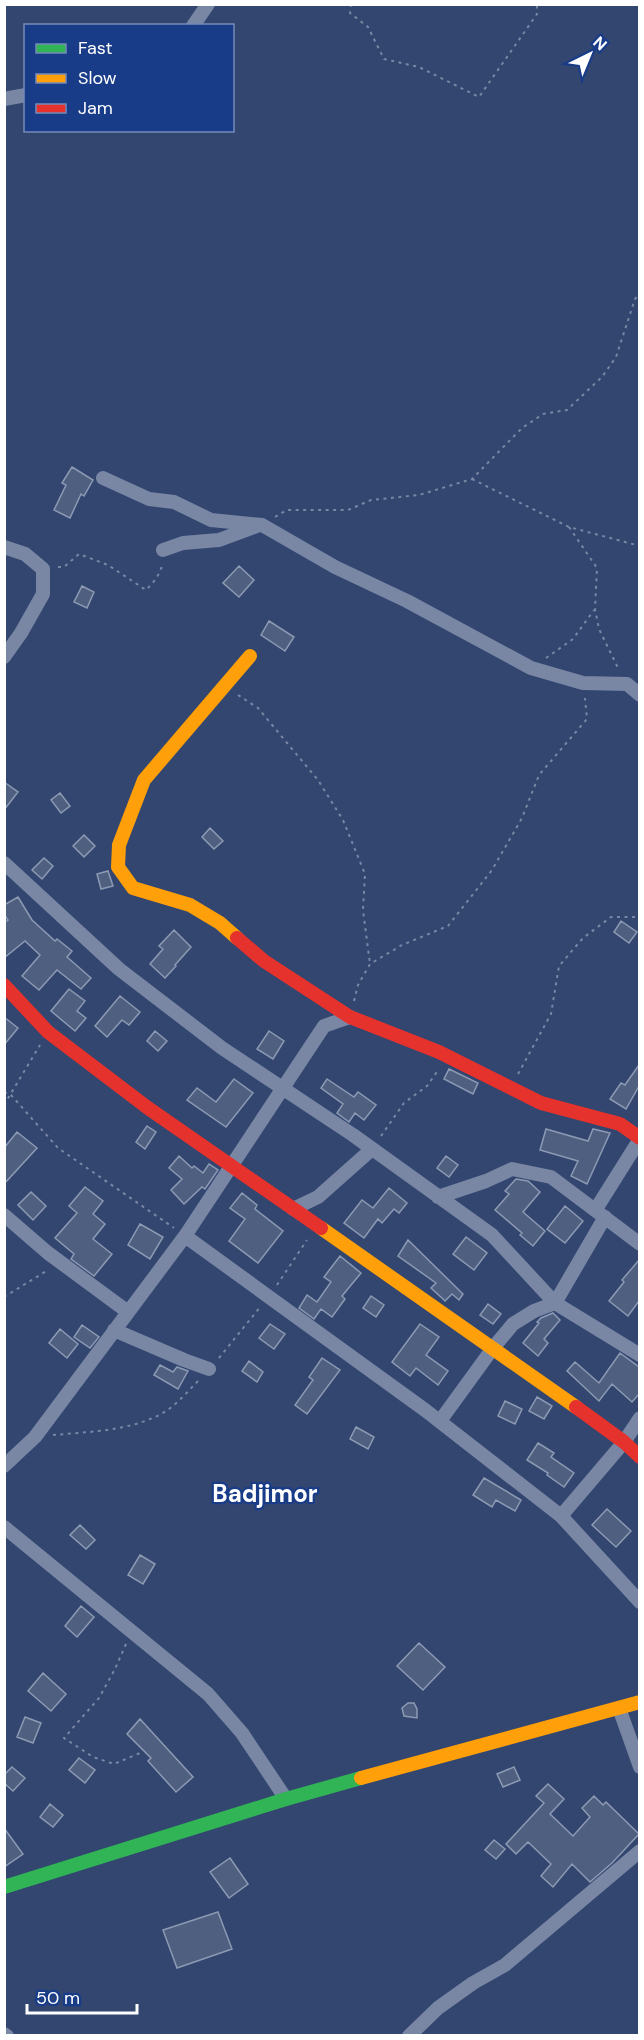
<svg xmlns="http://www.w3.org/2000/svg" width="644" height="2040" font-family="'DM Sans',sans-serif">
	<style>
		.building { fill: #4f5f80; stroke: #8d9ab3; stroke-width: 1.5 }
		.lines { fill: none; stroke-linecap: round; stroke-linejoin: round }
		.path { stroke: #7987a5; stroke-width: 2; stroke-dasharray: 3 4.5; stroke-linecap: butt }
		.street { stroke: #7987a5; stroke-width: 14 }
		.fast { stroke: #30b455; stroke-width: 14 }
		.slow { stroke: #ff9f0a; stroke-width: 14 }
		.jam { stroke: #e5322d; stroke-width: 14 }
		.labels { text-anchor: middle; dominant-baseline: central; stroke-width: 4.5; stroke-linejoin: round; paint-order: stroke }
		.quarter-label { font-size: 24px; font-weight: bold; fill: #fff; stroke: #193c89 }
	</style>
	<rect width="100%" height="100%" fill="#324670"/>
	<path class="building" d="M72 467 93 480 84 496 81 494 70 518 54 510 66 485 62 483Z
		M239 566 254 580 239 597 223 583Z
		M82 586 94 592 87 608 74 602Z
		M269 621 294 637 285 651 261 635Z
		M4 782 18 792 4 810Z
		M60 793 70 806 61 813 51 800Z
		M210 828 223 841 214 849 202 837Z
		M84 835 95 846 84 857 73 846Z
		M44 858 53 866 42 879 32 870Z
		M108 871 113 886 101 889 97 874Z
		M18 897 32 920 55 941 57 939 72 951 67 957 91 978 81 989 57 970 39 990 22 976 40 955 25 941 4 958V923L8 920 4 914V905Z
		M621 921 637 932 629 943 614 932Z
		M174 930 191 947 175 965 176 966 165 978 150 964 163 949 159 946Z
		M69 989 85 1001 77 1011 86 1018 75 1031 51 1011Z
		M120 996 140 1012 129 1025 122 1020 107 1037 95 1026Z
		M4 1017 18 1028 4 1045Z
		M155 1031 167 1041 158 1051 147 1041Z
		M269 1031 284 1041 273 1059 257 1049Z
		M639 1065V1086L626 1109 610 1099 621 1083 625 1085Z
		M449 1069 478 1083 473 1094 444 1079Z
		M234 1079 253 1093 226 1127 187 1100 197 1088 216 1102Z
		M327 1079 354 1097 358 1092 376 1105 364 1120 355 1113 349 1122 337 1113 343 1104 321 1088Z
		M147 1126 156 1132 145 1149 136 1142Z
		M546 1129 588 1141 593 1129 610 1133 587 1184 571 1176 578 1161 540 1150Z
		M17 1132 37 1148 4 1184V1148Z
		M179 1156 192 1168 194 1166 203 1173 209 1164 218 1170 205 1189 202 1187 184 1204 171 1190 182 1179 169 1168Z
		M446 1156 458 1165 449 1177 437 1168Z
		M516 1179 528 1181 540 1192 523 1212 545 1231 533 1246 520 1235 522 1233 495 1210 509 1194 505 1191Z
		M85 1187 103 1201 93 1214 105 1224 93 1239 112 1254 94 1276 71 1259 74 1254 55 1238 77 1213 69 1206Z
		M389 1188 407 1203 399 1213 394 1209 382 1223 378 1219 364 1238 344 1223 362 1200 373 1208Z
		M31 1192 46 1206 33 1220 18 1205Z
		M242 1193 257 1205 255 1209 283 1231 258 1263 229 1241 245 1219 230 1208Z
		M565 1206 583 1221 565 1243 547 1229Z
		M140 1224 163 1237 150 1259 128 1245Z
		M466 1237 487 1253 474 1270 453 1254Z
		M408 1240 463 1294 459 1300 452 1294 445 1301 443 1299 431 1288 436 1283 398 1256Z
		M340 1256 361 1273 342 1296 345 1299 332 1317 321 1309 314 1319 299 1308 307 1295 317 1302 331 1282 324 1277Z
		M639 1260V1301L628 1316 609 1301 624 1282 622 1280Z
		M371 1296 384 1305 376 1317 363 1308Z
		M488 1304 501 1314 493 1324 480 1315Z
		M553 1313 560 1320 544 1339 548 1343 538 1356 523 1343 539 1323 537 1322 541 1318Z
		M270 1324 285 1334 274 1349 259 1338Z
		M420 1324 439 1337 426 1355 448 1371 438 1385 416 1368 410 1376 392 1362Z
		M82 1325 99 1337 90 1348 74 1337Z
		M60 1329 78 1344 67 1358 49 1343Z
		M620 1353 639 1367V1394L632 1402 612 1384 599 1401 567 1371 575 1362 599 1383Z
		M322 1358 340 1370 307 1414 295 1405 313 1380 309 1377Z
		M249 1361 263 1372 257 1382 242 1371Z
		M160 1365 173 1372 177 1367 188 1371 178 1389 154 1375Z
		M537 1397 552 1406 544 1419 529 1411Z
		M505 1401 522 1409 515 1424 498 1416Z
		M356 1427 374 1437 368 1449 350 1439Z
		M538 1443 554 1453 551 1457 574 1473 564 1487 547 1475 548 1473 527 1460Z
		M484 1478 521 1500 515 1511 496 1500 492 1507 473 1495Z
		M607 1509 631 1531 616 1547 592 1525Z
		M80 1525 95 1540 86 1549 70 1535Z
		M140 1555 155 1564 143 1584 128 1575Z
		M81 1606 94 1617 77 1637 65 1626Z
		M419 1643 445 1667 423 1690 397 1666Z
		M43 1673 66 1694 51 1711 28 1691Z
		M408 1703H414L417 1709V1718L404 1716 402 1708Z
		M25 1717 41 1723 33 1743 17 1737Z
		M140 1719 193 1777 176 1792 148 1761 151 1758 127 1734Z
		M79 1758 95 1770 85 1783 69 1770Z
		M12 1767 25 1778 13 1791 4 1783V1775Z
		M514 1767 520 1780 503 1787 497 1774Z
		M548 1784 564 1799 550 1814 573 1836 590 1817 582 1808 594 1796 603 1805 606 1802 639 1834 612 1863 590 1882 572 1864 553 1887 541 1876 551 1864 528 1842 516 1854 506 1844 544 1803 536 1796Z
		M50 1804 63 1815 53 1827 40 1817Z
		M4 1828 23 1854 4 1867Z
		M494 1840 505 1849 496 1859 485 1850Z
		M230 1858 248 1884 229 1898 210 1872Z
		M218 1912 232 1949 177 1968 163 1930Z"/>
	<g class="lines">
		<path class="path" d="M351 4 350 13 368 27 384 59 419 67 479 97 537 14V4
			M472 479 569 527 640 546
			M275 517 287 510H348L371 500 419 495 472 479 522 428 543 414 567 410 602 377 616 357 635 299 640 293
			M569 527 597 568 595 609 599 629 619 670
			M58 567H64L79 554 108 565 146 590C153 583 160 575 162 565
			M546 658 573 639 594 610
			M238 695 258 708 318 780 343 820 365 874 363 910 370 964
			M354 1001 358 985 370 964 402 945 448 926 492 870 522 818 539 775 587 719 585 698
			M518 1074 551 1014 559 966 583 938 611 917H640
			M4 1092 11 1095 58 1148 174 1228
			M4 1105 40 1045
			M381 1136 404 1103 427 1086 439 1069
			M277 1285 307 1240
			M4 1297 48 1270
			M219 1358 261 1306
			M53 1435C88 1432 129 1431 161 1414 176 1406 187 1392 199 1380
			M126 1644 115 1669 99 1698 64 1738 93 1757 114 1764 140 1753"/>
		<path class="street" d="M193 26 208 4
			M4 99 26 95
			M103 478 149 499 174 502 211 520 262 525 335 567 407 601 531 668 583 683 627 684 640 695
			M4 547 25 554 43 569V594L21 633 4 657
			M163 550 183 543 219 540 257 526
			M4 863 119 969 222 1048 353 1135 492 1235 555 1303 640 1355
			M438 1197 486 1181 512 1169 551 1177 640 1244
			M293 1209 318 1197 372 1149
			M596 1209 640 1139
			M4 1215 48 1253 128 1312
			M185 1236 425 1410 561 1516 640 1602
			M114 1330 184 1360 209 1369
			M440 1421 493 1348 513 1324 534 1311 555 1303 605 1217
			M4 1466 35 1437 185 1236 324 1026 350 1017
			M561 1516 624 1442 640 1418
			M4 1527 208 1694 242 1733 286 1799
			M619 1708 640 1767
			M4 2034 7 2036
			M409 2036 438 2008 473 1983 505 1965 640 1851"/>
		<path class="fast" d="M4 1887 286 1799 361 1778"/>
		<path class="slow" d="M237 938 220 923 190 905 133 888 118 867 119 845 144 780 250 656
			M321 1228 576 1407
			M361 1778 640 1702"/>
		<path class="jam" d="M237 938 264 961 350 1017 439 1052 541 1103 620 1124 640 1138
			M4 985 48 1032 148 1108 321 1228
			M576 1407 624 1442 640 1457"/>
	</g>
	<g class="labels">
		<g class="quarter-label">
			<text x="265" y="1493">Badjimor</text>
		</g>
	</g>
	<rect width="644" height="2040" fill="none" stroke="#ffffff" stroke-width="12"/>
	<rect x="24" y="24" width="210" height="108" fill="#193c89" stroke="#758ab8" stroke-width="1.5"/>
	<rect x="36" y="44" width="30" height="9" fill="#30b455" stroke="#758ab8" stroke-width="1.5"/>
	<text x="78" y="54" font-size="18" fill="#ffffff">Fast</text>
	<rect x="36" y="74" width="30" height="9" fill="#ff9f0a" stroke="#758ab8" stroke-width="1.5"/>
	<text x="78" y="84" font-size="18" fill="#ffffff">Slow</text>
	<rect x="36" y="104" width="30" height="9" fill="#e5322d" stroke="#758ab8" stroke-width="1.5"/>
	<text x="78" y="114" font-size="18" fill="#ffffff">Jam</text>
	<g transform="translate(590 54) rotate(43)" stroke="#193c89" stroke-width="4.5" paint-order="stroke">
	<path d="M0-4.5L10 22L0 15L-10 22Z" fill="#ffffff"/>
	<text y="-9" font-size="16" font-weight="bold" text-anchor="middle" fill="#ffffff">N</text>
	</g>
	<path d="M27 2004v9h110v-9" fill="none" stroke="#ffffff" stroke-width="3"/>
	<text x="36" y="2004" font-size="18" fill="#ffffff" stroke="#193c89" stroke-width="4.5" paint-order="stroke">50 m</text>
</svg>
